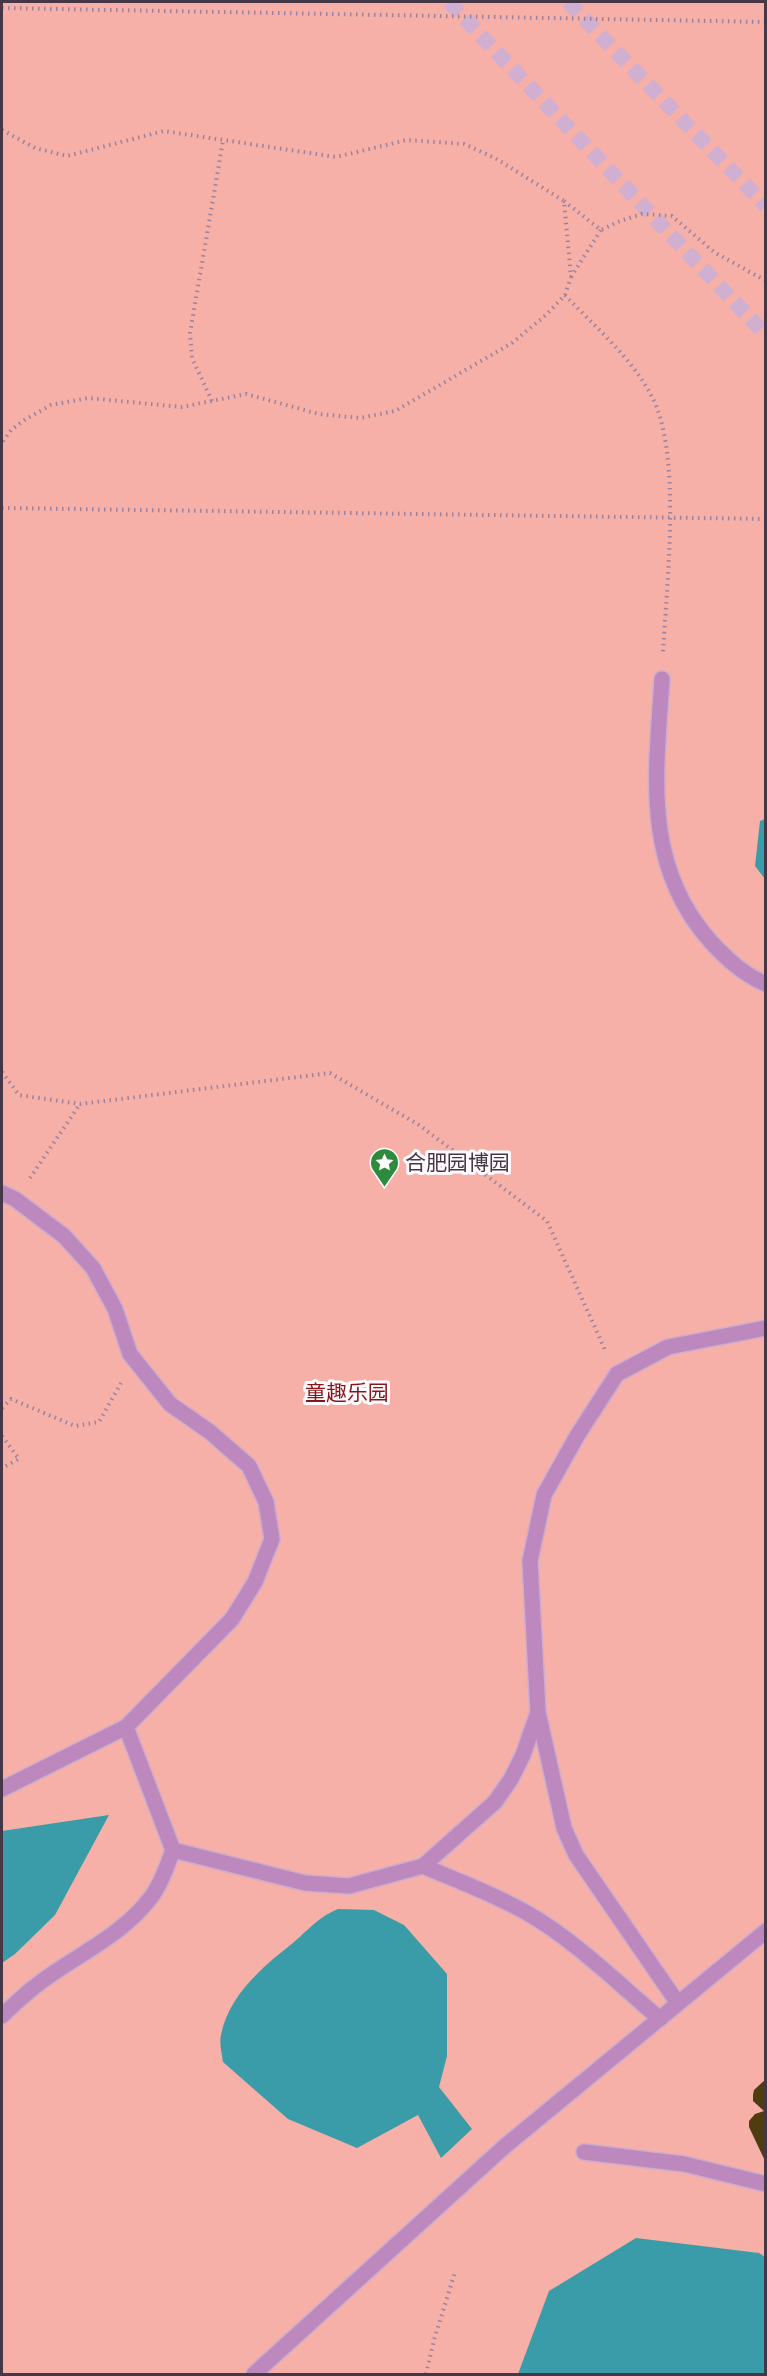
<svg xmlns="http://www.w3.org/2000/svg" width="767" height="2376" font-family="'Space Grotesk','Noto Sans SC',sans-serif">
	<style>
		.green { fill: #f6b0a8 }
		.water { fill: #399ca8 }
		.building { fill: #4f3d11 }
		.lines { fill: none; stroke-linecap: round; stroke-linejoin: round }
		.major-tunnel { stroke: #d0afd0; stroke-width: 15; stroke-dasharray: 15 8; stroke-linecap: butt }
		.minor-casing { stroke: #cdaccd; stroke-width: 18 }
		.path { stroke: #9c829c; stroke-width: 4; stroke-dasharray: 1.5 4.5; stroke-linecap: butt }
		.minor { stroke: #bc88bd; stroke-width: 15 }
		.labels { text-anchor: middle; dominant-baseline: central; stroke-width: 6; stroke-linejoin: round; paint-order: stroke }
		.poi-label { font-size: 21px; fill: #453745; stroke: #fffbff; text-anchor: start }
		.park-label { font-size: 21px; fill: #861718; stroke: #fffbff }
	</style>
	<rect width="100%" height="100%" fill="#f3cdf3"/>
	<path class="green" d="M2 2H765V2374H2Z"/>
	<path class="water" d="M765 819H766L765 879 755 866 760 821Z
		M109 1815 55 1915 15 1954 2 1963V1831Z
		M338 1909 374 1910 404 1925 447 1974V2056L439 2087 472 2129 441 2158 418 2115 357 2148 288 2119 223 2062C222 2054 219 2043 221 2035 229 1994 264 1966 294 1942 309 1929 320 1916 338 1909Z
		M636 2238 759 2253 765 2257V2374H518L549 2291Z"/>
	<path class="building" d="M766 2079V2163L749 2127V2121L755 2114 764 2111 753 2101V2095L754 2090Z"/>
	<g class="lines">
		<path class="major-tunnel" d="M449 2 766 335
			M568 2 766 206"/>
		<defs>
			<path id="minor" d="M662 679C656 774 642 865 711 942 727 959 744 975 766 984
				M2 1193 15 1199 64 1236 93 1268 115 1309 130 1354 170 1404 210 1432 249 1466 266 1502 272 1539 255 1582 232 1619 126 1727 2 1789
				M538 1712 564 1828 576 1855 677 2002
				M173 1850 305 1883 349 1886 423 1866 495 1802 511 1779 523 1755 538 1712 530 1561 544 1495 577 1436 617 1374 668 1347 766 1328
				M423 1866C458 1881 494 1894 527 1913 572 1938 620 1985 660 2019
				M2 2016C18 2000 35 1985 55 1972 89 1949 127 1930 152 1896 162 1882 167 1866 173 1850L126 1727
				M584 2152 684 2164 766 2184
				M254 2374 504 2147 766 1931"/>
		</defs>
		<use href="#minor" class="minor-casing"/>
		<path class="path" d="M2 8 766 22
			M2 130 35 148 67 156 164 131 336 157 407 140 464 144 495 158 564 201 571 277 565 295 546 315 512 343 395 411 360 418 319 414 246 394 182 407 88 398 51 405 26 419 11 430 2 443
			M564 201 601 230 620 221 642 214 672 216 714 252 766 281
			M571 277 601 230
			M565 295C594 326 631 357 651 395 683 453 666 587 663 654
			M212 401 192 358 190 333 223 141
			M2 508 766 519
			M2 1072 19 1095 80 1104 330 1073 419 1125 547 1221 606 1352
			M30 1178 80 1104
			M2 1408 11 1399 75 1426 99 1422 121 1383
			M2 1436 19 1459 2 1468
			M426 2374 434 2340 455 2272"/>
		<use href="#minor" class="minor"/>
	</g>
	<defs>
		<symbol id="sight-pin" viewBox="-11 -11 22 30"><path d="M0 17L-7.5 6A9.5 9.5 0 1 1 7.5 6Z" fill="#2d8b3d" stroke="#fffbff"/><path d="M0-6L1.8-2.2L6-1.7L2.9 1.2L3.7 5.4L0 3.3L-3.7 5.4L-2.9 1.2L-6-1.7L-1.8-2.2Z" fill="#fff"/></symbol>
	</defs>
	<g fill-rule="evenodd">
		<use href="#sight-pin" x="368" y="1146" width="33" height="45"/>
	</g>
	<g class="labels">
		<g class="poi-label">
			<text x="405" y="1162">合肥园博园</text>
		</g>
		<g class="park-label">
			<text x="347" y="1392">童趣乐园</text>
		</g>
	</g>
	<rect width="767" height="2376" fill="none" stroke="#453745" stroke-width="6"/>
</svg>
